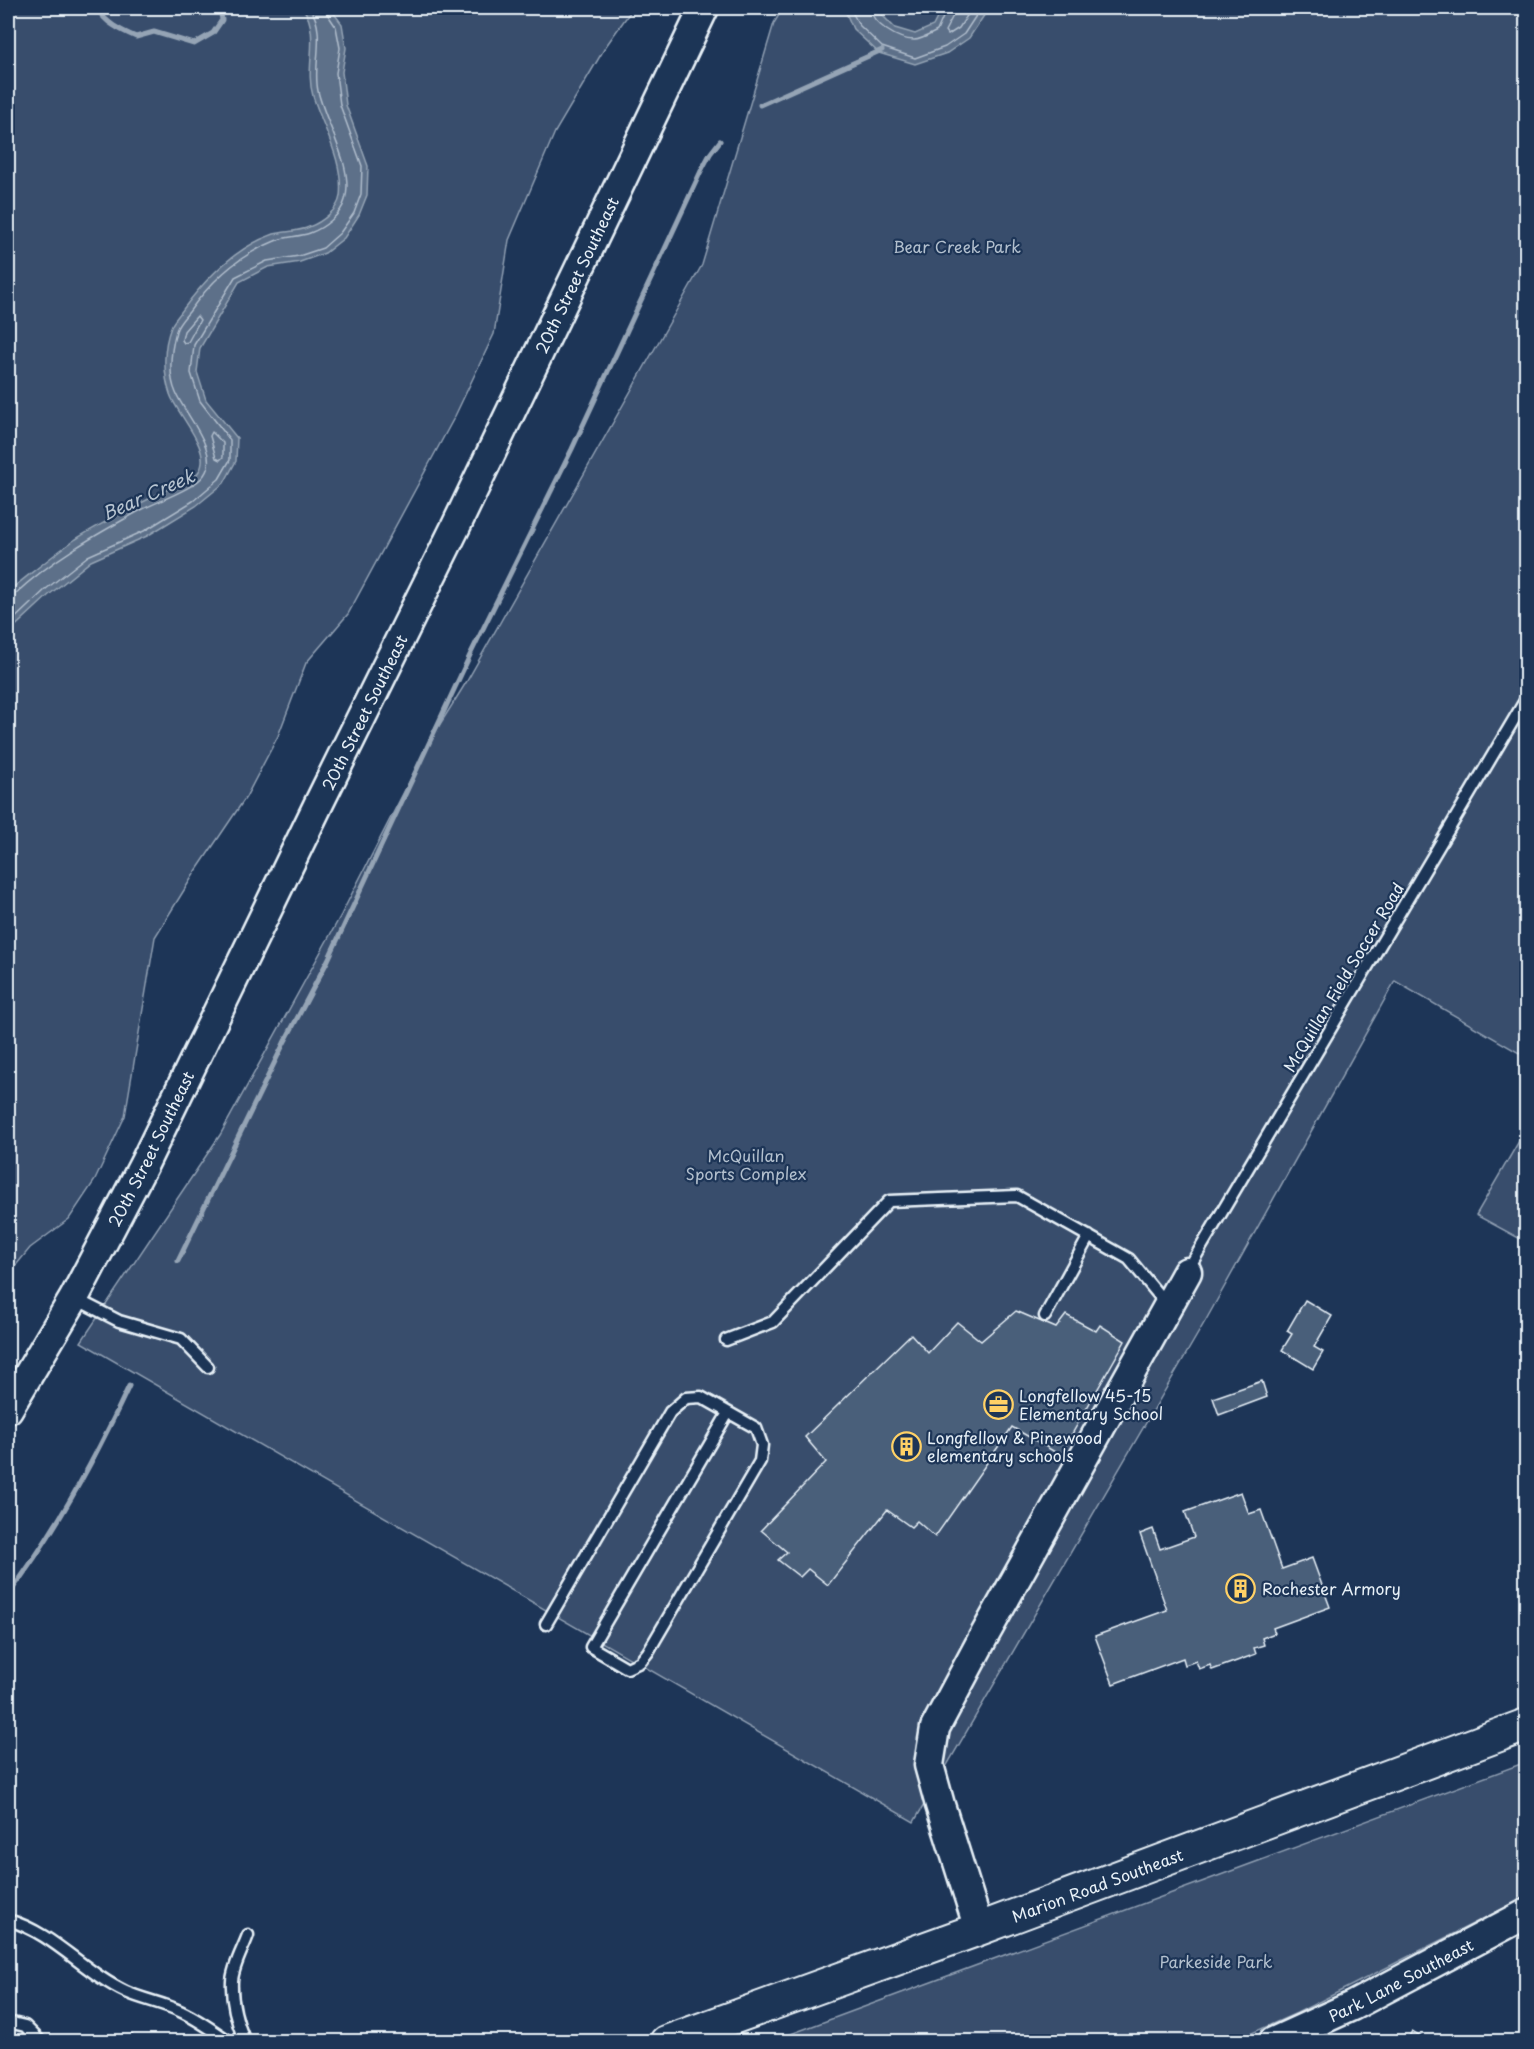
<svg xmlns="http://www.w3.org/2000/svg" width="1534" height="2049" font-family="'Playpen Sans',sans-serif">
	<style>
		.green { fill: #374d6c; stroke: #909fb2; stroke-width: 1.5 }
		.water { fill: #5d7089; stroke: #95a4b5; stroke-width: 1.5 }
		.lines { fill: none; stroke-linecap: round; stroke-linejoin: round }
		.shore { stroke: #b0bdcc; stroke-width: 1.5 }
		.stream { stroke: #95a4b5; stroke-width: 5 }
		.building { fill: #495e7a; stroke: #e8f1f8; stroke-width: 1.5 }
		.service-casing { stroke: #e8f1f8; stroke-width: 15 }
		.tertiary-casing { stroke: #e8f1f8; stroke-width: 33 }
		.secondary-casing { stroke: #e8f1f8; stroke-width: 36 }
		.service { stroke: #1d3557; stroke-width: 10 }
		.tertiary { stroke: #1d3557; stroke-width: 28 }
		.secondary { stroke: #1d3557; stroke-width: 32 }
		.labels { text-anchor: middle; dominant-baseline: central; stroke-width: 4.5; stroke-linejoin: round; paint-order: stroke }
		.park-label { font-size: 16px; fill: #b3c0ce; stroke: #1d3557 }
		.street-label { font-size: 16px; fill: #e8f1f8; stroke: #1d3557 }
		.poi-label { font-size: 16px; fill: #e8f1f8; stroke: #1d3557; text-anchor: start }
		.water-label { font-size: 18px; font-style: italic; fill: #b7c4d1; stroke: #1d3557 }
	</style>
	<rect width="100%" height="100%" fill="#1d3557"/>
	<filter id="ink" filterUnits="userSpaceOnUse"><feTurbulence type="fractalNoise" baseFrequency=".0167" numOctaves="2"/><feDisplacementMap in="SourceGraphic" scale="12" xChannelSelector="R" yChannelSelector="G"/><feConvolveMatrix kernelMatrix="1 2 1 2 8 2 1 2 1" color-interpolation-filters="sRGB"/></filter>
	<g filter="url(#ink)">
		<path class="green" d="M8 8H633L606 46 555 132 509 240 494 334 455 416 348 614 306 663 278 736 246 797 194 874 155 937 125 1116 95 1180 69 1219 30 1248 8 1275Z
			M783 8H1526V1057L1395 981 1207 1318 914 1822 81 1342 220 1135 341 915 432 737 467 681 702 265 774 23Z
			M1526 1129V1242L1476 1215Z
			M1526 1762V1897L1297 2013 1234 2041H772Z"/>
		<path class="water" d="M303 8H330L342 24 346 48 342 72 346 105 368 166 367 195 359 215 344 238 325 253 300 262 268 267 239 282 200 348 197 372 206 400 237 438 236 461 224 483 196 506 147 536 91 561 50 594 8 633V594L11 589C33 572 54 554 76 539 103 522 132 508 160 493 173 486 191 484 199 471 213 450 177 415 170 394 163 374 163 347 171 327 173 321 180 314 184 308 207 277 236 247 274 234 285 231 298 232 309 227 322 222 338 210 340 196 344 161 323 128 313 96 304 66 321 35 303 8Z
			M844 8H875L895 28 915 34 933 26 942 8H989L969 38 947 53 915 64 879 53 853 29Z"/>
		<g class="lines">
			<path class="shore" d="M850 8 859 25 882 47 915 58 945 47 964 34 981 8
				M870 8C872 24 898 40 914 40 921 40 931 34 937 31L947 8
				M955 8 954 14 945 31 948 35 959 28 972 8
				M197 316 200 320 188 342 184 343 182 340 184 331Z
				M212 432 223 443V457L220 460 216 458 210 436Z
				M8 597 14 595C51 560 97 534 141 510 158 501 194 489 204 475 221 452 185 415 176 393 168 375 171 350 176 331 178 324 184 318 189 312 211 281 239 255 275 241 286 236 299 237 310 233 324 228 341 215 345 200 355 168 325 123 318 91 312 63 327 33 310 8
				M8 625 46 589 88 556 144 531 193 501 219 479 230 460V440L200 401 191 373 194 345 235 277 267 261 299 256 323 248 340 233 354 213 361 194 362 166 340 105 336 73 340 48 336 27 326 12V8"/>
			<path class="stream" d="M97 8C105 23 120 30 136 37L154 32 194 44 213 33 222 20 220 8
				M760 105 882 50
				M178 1261 284 1043 328 960 471 653 572 449 701 171 710 154 720 141
				M8 1595C57 1530 95 1459 129 1386"/>
		</g>
		<path class="building" d="M1305 1300 1332 1316 1314 1347 1323 1352 1313 1369 1282 1350 1292 1334 1287 1331Z
			M1016 1311 1056 1328 1066 1315 1096 1331 1100 1325 1125 1341 1060 1455 1012 1427 935 1537 917 1521 911 1527 887 1510 828 1585 808 1569 800 1577 778 1560 787 1552 761 1530 826 1462 805 1437 911 1334 928 1353 957 1322 981 1341Z
			M1262 1381 1267 1397 1219 1415 1213 1398Z
			M1241 1492 1249 1514 1261 1510 1282 1569 1312 1558 1330 1607 1273 1628 1275 1633 1262 1638 1264 1645 1254 1648 1256 1654 1212 1670 1210 1665 1199 1669 1196 1661 1185 1665 1183 1658 1113 1684 1095 1636 1167 1610 1140 1534 1153 1529 1160 1549 1194 1537 1185 1512Z
			M1412 2031 1430 2042H1406Z"/>
		<g class="lines">
			<defs>
				<path id="service" d="M1187 1271 1526 699
					M74 1298 119 1321 181 1339 208 1367
					M1045 1316 1089 1236
					M726 1340 773 1322 889 1201 1017 1196 1129 1259 1166 1304
					M546 1624 670 1412 686 1398 701 1397 756 1428 762 1445 760 1461 648 1652 640 1662 627 1668 591 1647 728 1413
					M8 1920C54 1933 83 1972 126 1992 144 2000 164 2003 182 2012 199 2020 214 2031 230 2042
					M8 2022 25 2026 41 2042
					M245 2042C237 2023 231 2001 232 1981 233 1966 243 1949 248 1935"/>
				<g id="tertiary">
					<path id="s1" d="M8 1409 74 1298 144 1164 320 801 456 526 704 8"/>
					<path d="M979 1929 940 1805 929 1765 935 1728 983 1638 1187 1272"/>
					<path id="s2" d="M1273 2042 1352 2006 1526 1914"/>
				</g>
				<g id="secondary">
					<path id="s3" d="M666 2042 979 1929 1526 1725"/>
				</g>
			</defs>
			<use href="#service" class="service-casing"/>
			<use href="#tertiary" class="tertiary-casing"/>
			<use href="#secondary" class="secondary-casing"/>
			<use href="#service" class="service"/>
			<use href="#tertiary" class="tertiary"/>
			<use href="#secondary" class="secondary"/>
		</g>
	</g>
	<defs>
		<symbol id="office-ring" viewBox="-11 -11 22 22"><circle r="9.5" fill="#1d3557" stroke="#ffd166" stroke-width="1.5"/><path d="M-6-3h4V-5.5h4V-3h4V5H-6ZM-1-4.5V-3h2v-1.5ZM-6 0V1H6V0Z" fill="#ffd166"/></symbol>
		<symbol id="building-ring" viewBox="-11 -11 22 22"><circle r="9.5" fill="#1d3557" stroke="#ffd166" stroke-width="1.5"/><path d="M-4-6H4V6H1V3H-1V6H-4ZM-2.5-4.3h1.7v1.8h-1.7ZM.8-4.3h1.7v1.8H.8ZM-2.5-1h1.7V.8h-1.7ZM.8-1h1.7V.8H.8Z" fill="#ffd166"/></symbol>
	</defs>
	<g fill-rule="evenodd">
		<use href="#office-ring" x="982" y="1388" width="33" height="33"/>
		<use href="#building-ring" x="890" y="1430" width="33" height="33"/>
		<use href="#building-ring" x="1224" y="1572" width="33" height="33"/>
	</g>
	<g class="labels">
		<g class="park-label">
			<text x="957" y="246">Bear Creek Park</text>
			<text x="746" y="1155">McQuillan<tspan x="746" dy="18">Sports Complex</tspan></text>
			<text x="1216" y="1961">Parkeside Park</text>
		</g>
		<g class="street-label">
			<text stroke="none"><textPath href="#s1" startOffset="1269">20th Street Southeast</textPath></text>
			<text stroke="none"><textPath href="#s1" startOffset="783">20th Street Southeast</textPath></text>
			<text transform="translate(1343 977) rotate(-59)">McQuillan Field Soccer Road</text>
			<text stroke="none"><textPath href="#s1" startOffset="297">20th Street Southeast</textPath></text>
			<text stroke="none"><textPath href="#s3" startOffset="459">Marion Road Southeast</textPath></text>
			<text stroke="none"><textPath href="#s2" startOffset="142">Park Lane Southeast</textPath></text>
		</g>
		<g class="poi-label">
			<text x="1019" y="1395">Longfellow 45-15<tspan x="1019" dy="18">Elementary School</tspan></text>
			<text x="927" y="1437">Longfellow &amp; Pinewood<tspan x="927" dy="18">elementary schools</tspan></text>
			<text x="1262" y="1588">Rochester Armory</text>
		</g>
		<g class="water-label">
			<text transform="translate(148 494) rotate(-24)">Bear Creek</text>
		</g>
	</g>
	<rect width="1534" height="2049" fill="none" stroke="#1d3557" stroke-width="30"/>
	<rect x="15" y="15" width="1504" height="2019" fill="none" stroke="#e8f1f8" stroke-width="2" filter="url(#ink)"/>
</svg>
